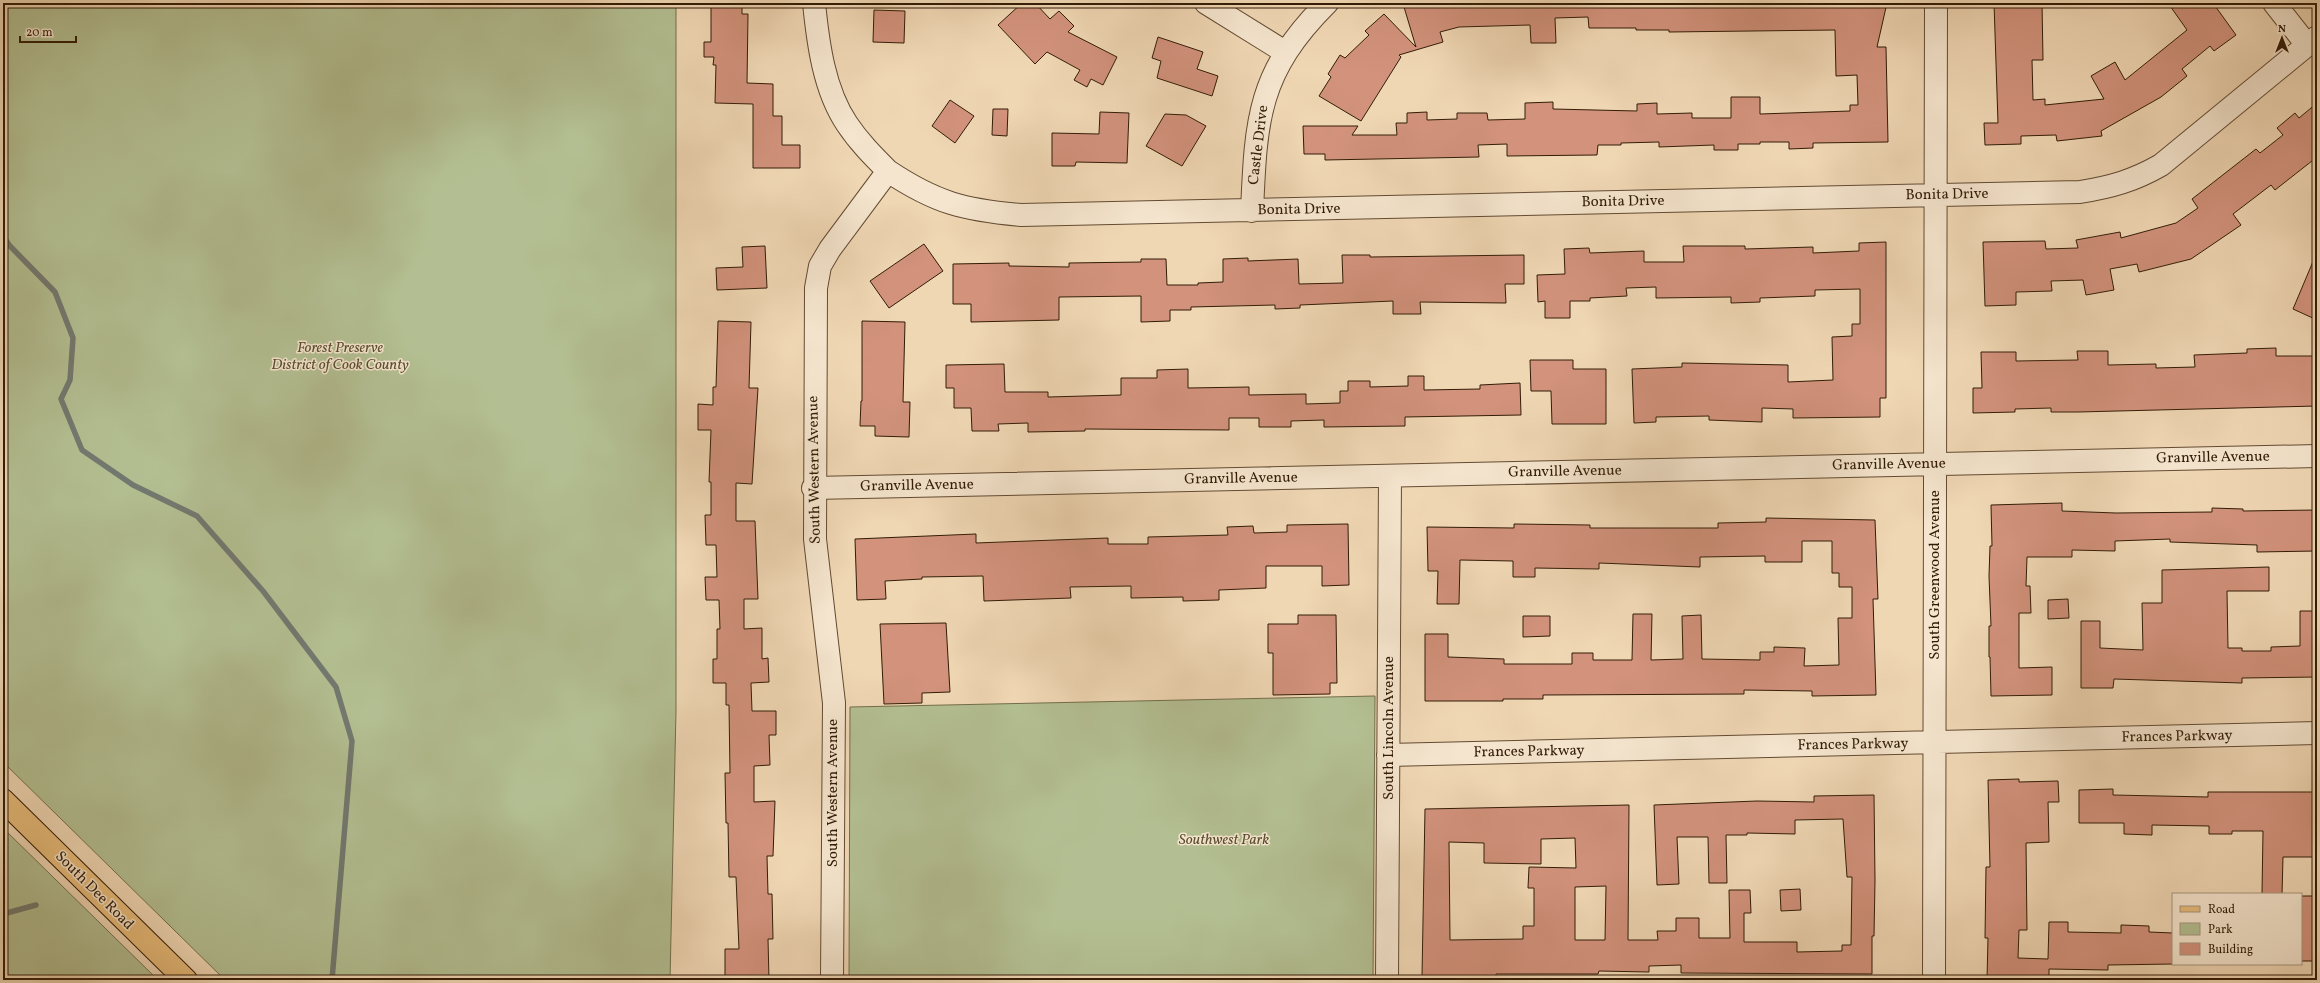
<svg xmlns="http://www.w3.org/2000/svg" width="2320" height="983" font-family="Vollkorn,serif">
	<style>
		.green { fill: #b3bf92; stroke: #726e4c }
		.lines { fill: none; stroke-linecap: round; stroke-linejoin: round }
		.stream { stroke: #737970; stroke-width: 5.5 }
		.building { fill: #d2927c; stroke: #321c06; fill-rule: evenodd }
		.minor-casing { stroke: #624b32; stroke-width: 24 }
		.major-casing { stroke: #321c06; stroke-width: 24 }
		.minor { stroke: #f5e5ce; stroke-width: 22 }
		.major { stroke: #e8bc7a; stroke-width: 22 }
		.labels { text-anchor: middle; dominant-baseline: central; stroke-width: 3; stroke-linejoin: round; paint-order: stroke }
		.street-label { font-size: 15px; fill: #321c06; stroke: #f5e5ce }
		.park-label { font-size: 15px; font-style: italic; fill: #594d30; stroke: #f5e5ce }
	</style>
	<rect width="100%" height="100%" fill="#f0d7b4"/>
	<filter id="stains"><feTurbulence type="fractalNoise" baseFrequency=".005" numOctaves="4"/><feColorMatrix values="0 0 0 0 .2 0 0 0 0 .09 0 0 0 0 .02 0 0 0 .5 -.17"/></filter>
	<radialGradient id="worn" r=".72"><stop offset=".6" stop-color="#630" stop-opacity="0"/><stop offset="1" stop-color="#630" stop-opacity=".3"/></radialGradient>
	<path class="green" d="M3 3H676V711L670 980H225L3 762Z
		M1375 696 1373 980H849L850 707Z
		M3 828 158 980H3Z"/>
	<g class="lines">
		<path class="stream" d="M3 236 10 246 55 292 73 338 70 380 61 399 82 450 133 485 197 516 263 591 336 687 352 741 332 980
			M3 914 36 905"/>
	</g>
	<path class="building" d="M711 3H742V14H748L747 83 773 84V116H782V145H800V168H753V104L715 103 716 65H713L714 57H704V42H711Z
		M1022 3H1035L1050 19 1059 11 1074 26 1068 32 1117 57 1103 85 1091 79 1087 87 1074 80 1080 70 1047 52 1035 64 998 25Z
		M1417 3H1887L1877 47H1886L1888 142 1813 143V148L1789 149V142H1760V144H1738V150H1714V145L1659 147V142L1621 143V145H1598L1597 155 1507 156V144L1478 145 1479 157 1325 160V154H1304L1303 126H1358L1352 135H1397L1396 123H1407V113L1427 112V120L1457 119V113H1487L1488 120 1525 119V103L1553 102V109L1637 111V104L1657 103V114L1692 113V118H1731V97H1760V114L1850 111V105H1858L1857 75 1836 76 1835 30 1669 32V30H1636V28H1589L1588 17 1555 18 1556 43H1531L1530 25 1459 27 1440 32 1443 42 1399 55 1401 57 1361 121 1319 96 1331 77 1328 74 1340 55 1345 58 1369 35 1365 31 1384 14 1416 47 1404 7Z
		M1994 3H2042L2043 60H2032L2033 100 2045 99V105L2104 99 2091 76 2115 62 2125 80 2187 30 2168 3H2213L2236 35 2214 51 2210 46 2182 69 2187 76 2161 97 2101 131 2102 136 2057 141 2056 135 2021 136V144L1985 145 1984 123H1998Z
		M874 10 905 11 904 43 873 42Z
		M1158 37 1203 52 1197 69 1218 76 1212 96 1157 78 1161 61 1152 58Z
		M950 100 974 116 955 143 932 126Z
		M2317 103V157L2275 190 2271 185 2233 214 2241 225 2191 259 2139 272 2137 264 2110 269 2114 290 2086 295 2083 280 2051 281 2052 291 2016 292V305L1985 306 1983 242 2045 241 2046 249 2078 248 2076 240 2120 232 2121 238 2176 223 2198 208 2192 199 2256 149 2260 153 2283 135 2277 128 2295 113 2299 118Z
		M993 109H1008L1007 136 992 135Z
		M1100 112 1129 113 1127 163 1076 162 1075 166H1052V133L1099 134Z
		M1165 114 1186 115 1206 126 1182 166 1146 146Z
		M1886 242V398H1880V417L1793 418V409L1762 408V422L1709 420V416L1656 417V422L1634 423 1632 369 1682 367V363L1788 365V382L1833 380 1832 337 1852 336V324H1860V289L1815 290V296L1760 298V302L1731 303V297L1656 298V287L1626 288 1627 296 1590 298V301H1570V318H1545V301L1538 302 1537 275 1565 274 1564 249 1589 248 1590 253 1644 251V262H1684L1683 246H1745V249L1813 247V253L1859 251V243Z
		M924 244 943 271 889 308 870 281Z
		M765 246 767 288 717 290 716 268 743 267 742 247Z
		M2317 252V320L2293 309Z
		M1342 255H1370V257L1524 255V284H1505L1506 303 1420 302 1421 314H1393V301L1300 305V308L1275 309V305L1191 307V310H1170V321L1141 322V296L1059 297V320L971 322V304H953V264L1009 263V266L1069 267V263L1141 262V259H1166L1167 285H1198V283L1223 282V259L1248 258V261L1298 259 1299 284 1343 283Z
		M718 321 751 322 749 388H758L752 484 736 483V521H755L758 599H744V629L762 628V659L768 658 769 682 751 683 752 711H776V735H769L770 765 754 766V802L775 801 773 856H767L768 894H772L773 939H768L769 980H725V949H739L736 877H729L728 823H726L725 773H730L729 705H726V683H713V659H717V629H720L719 600H706L705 577H717L716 545H706L705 515H711V482H709L711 430H698V404L713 405V387H716Z
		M862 321 905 322 903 402H910L909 437 875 436V426H860L861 401H862Z
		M2276 348V356H2317V406L2078 412H2051V408L2015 409V412L1973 413V388H1982L1981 352H2016V361L2078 360 2077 351H2108V365L2156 364V368L2195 367 2194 355 2247 353V349Z
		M1530 360H1573V369H1606V424H1552L1551 391H1531Z
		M1004 364 1005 392H1048V397L1121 395V378H1157V370L1188 369V388L1249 387V395L1306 394V404L1340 403V391H1348V381H1370V387L1408 386V376H1424V390L1480 389V385L1520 383 1521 415 1405 417V426L1324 427V420L1291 421V427H1259V418H1229V430L1085 429V431L1028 432V423L998 424 999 431H972L971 408H954V388H946V365Z
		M2062 503V511L2116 513 2212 512V508L2243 509V511L2317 510V551L2257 552V545L2170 542V539L2115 541V551L2072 550V557H2027L2026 586H2030L2031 613H2019V668L2052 667V695L1991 696 1990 657H1989V626H1991L1989 576 1990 546H1992L1991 505Z
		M1766 518 1875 520 1878 599H1873L1876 695 1812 696V691L1744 690V694L1543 695V699H1503V701H1425V634H1448V657L1504 659V664H1572V653H1593V660H1632L1633 614H1652L1651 660 1683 659 1682 616 1701 615 1702 659 1760 660V652H1774V647L1805 648 1804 666 1839 665 1838 618H1852V587H1839V573H1832V541H1802V562H1765V556L1700 557V567L1599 563V569L1535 568V577H1513V561L1460 560 1459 604H1437L1438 571H1428L1427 527 1514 528V524L1590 525V528H1718V523L1766 522Z
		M1348 524 1349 585 1322 586V566H1266V588L1219 590V600L1183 601V597L1131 598V586L1070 587 1071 598 984 601 983 576 922 577V579L885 581 886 599 857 600 855 539 976 534V543L1108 538V544H1148V537L1228 535 1227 527 1253 526 1254 533 1287 532V525Z
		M2269 567V591H2227L2228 648H2242V651H2271V647L2300 646V611H2317V677L2242 678V683L2114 679 2113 688H2081V621H2100V648L2143 650 2142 603H2162V570Z
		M2068 599 2069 618 2048 619V600Z
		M1298 615H1336L1337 683H1330V694L1273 695V653H1268V624H1298Z
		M1523 616H1550V636L1523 637Z
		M946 623 950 692 922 693V703L884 704 880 624Z
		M2019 779V782L2058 781 2059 802H2048L2049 842 2026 843 2027 930H2019L2018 958 2048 959 2049 922H2068V932L2121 933V925L2149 926V932L2173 933V964L2108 965V970L2049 969V980H1987L1988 938H1985L1986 867H1990L1988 780Z
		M2113 789V795L2208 797V792H2317V857H2283L2282 894H2262L2263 831H2232V834H2209V826L2152 825V835L2124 834V823H2079V790Z
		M1874 795 1875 880 1874 936H1872V974L1681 973V965L1649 966V972L1599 971 1598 974H1496V977L1465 978 1422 976 1425 809 1629 805 1628 940H1658L1657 931H1676V918H1699V938H1730L1729 890H1750L1751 913H1744V942H1797V952L1842 951V945H1851L1852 877H1847L1843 819 1795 820V834L1747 833V835H1726L1727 883H1709L1708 837H1677L1679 884 1657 885 1654 805 1757 801 1814 802V796ZM1575 838 1576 868 1529 867 1528 888H1534V926H1523V939L1450 940 1449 842 1484 843V863L1541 864V839ZM1606 886 1605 940H1575V887Z
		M1800 889 1801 910 1781 911 1780 890Z
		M2301 896H2317V961H2301Z"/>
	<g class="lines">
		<defs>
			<path id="minor" d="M814 3C818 43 824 90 847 124 859 142 873 156 888 171L830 249 820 266 816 288 815 539 834 703 832 980
				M1206 3 1285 52
				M2274 3 2307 45
				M888 171C936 203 964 210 1021 215L2080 192C2111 187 2133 181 2161 165L2317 37
				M1252 211C1256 118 1258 72 1327 3
				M813 488 2317 456
				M1388 755 2317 733
				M1387 980 1390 476
				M1934 980 1936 3"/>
			<path id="major" d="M3 800 186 980"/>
		</defs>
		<use href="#minor" class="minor-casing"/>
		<use href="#major" class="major-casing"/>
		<use href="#minor" class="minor"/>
		<use href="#major" class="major"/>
	</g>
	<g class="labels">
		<g class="street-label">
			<text transform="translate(1259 145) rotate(-83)">Castle Drive</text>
			<text transform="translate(1947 195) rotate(-1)">Bonita Drive</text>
			<text transform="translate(1623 202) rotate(-1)">Bonita Drive</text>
			<text transform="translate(1299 210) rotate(-1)">Bonita Drive</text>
			<text transform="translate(2213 458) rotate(-1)">Granville Avenue</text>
			<text transform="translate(1889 465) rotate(-1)">Granville Avenue</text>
			<text transform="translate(815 470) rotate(-91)">South Western Avenue</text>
			<text transform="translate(1565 472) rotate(-1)">Granville Avenue</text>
			<text transform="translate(1241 479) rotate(-1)">Granville Avenue</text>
			<text transform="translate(917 486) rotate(-1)">Granville Avenue</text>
			<text transform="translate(1935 575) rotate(-90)">South Greenwood Avenue</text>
			<text transform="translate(1389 728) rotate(-90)">South Lincoln Avenue</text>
			<text transform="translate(2177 737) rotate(-1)">Frances Parkway</text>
			<text transform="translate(1853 745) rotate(-1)">Frances Parkway</text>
			<text transform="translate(1529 752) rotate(-1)">Frances Parkway</text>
			<text transform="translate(833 793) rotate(-90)">South Western Avenue</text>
			<text transform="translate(94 891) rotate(45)">South Dee Road</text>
		</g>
		<g class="park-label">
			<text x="340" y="348">Forest Preserve<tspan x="340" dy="17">District of Cook County</tspan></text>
			<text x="1224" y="840">Southwest Park</text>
		</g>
	</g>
	<rect width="2320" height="983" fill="none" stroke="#f0d7b4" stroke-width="16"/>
	<rect x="4" y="4" width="2312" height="975" fill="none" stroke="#321c06" stroke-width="2"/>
	<rect x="8" y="8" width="2304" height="967" fill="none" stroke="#321c06"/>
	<rect x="2172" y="893" width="130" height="72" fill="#f5e5ce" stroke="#a7957e"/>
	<rect x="2180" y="906" width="20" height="6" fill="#e8bc7a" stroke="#a7957e"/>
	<text x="2208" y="913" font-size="12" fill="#321c06">Road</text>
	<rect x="2180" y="923" width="20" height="12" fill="#b3bf92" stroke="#a7957e"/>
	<text x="2208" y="933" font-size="12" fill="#321c06">Park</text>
	<rect x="2180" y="943" width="20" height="12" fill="#d2927c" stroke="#a7957e"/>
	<text x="2208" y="953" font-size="12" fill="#321c06">Building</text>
	<g transform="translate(2282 38)" stroke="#f5e5ce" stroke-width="3" paint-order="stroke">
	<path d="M0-3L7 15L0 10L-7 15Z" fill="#321c06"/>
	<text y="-6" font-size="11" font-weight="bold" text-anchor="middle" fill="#321c06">N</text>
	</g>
	<path d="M20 36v6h56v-6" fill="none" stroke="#321c06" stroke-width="2"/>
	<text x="26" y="36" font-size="12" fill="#321c06" stroke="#f5e5ce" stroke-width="3" paint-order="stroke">20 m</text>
	<rect width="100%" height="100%" filter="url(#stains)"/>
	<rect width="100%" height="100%" fill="url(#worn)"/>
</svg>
